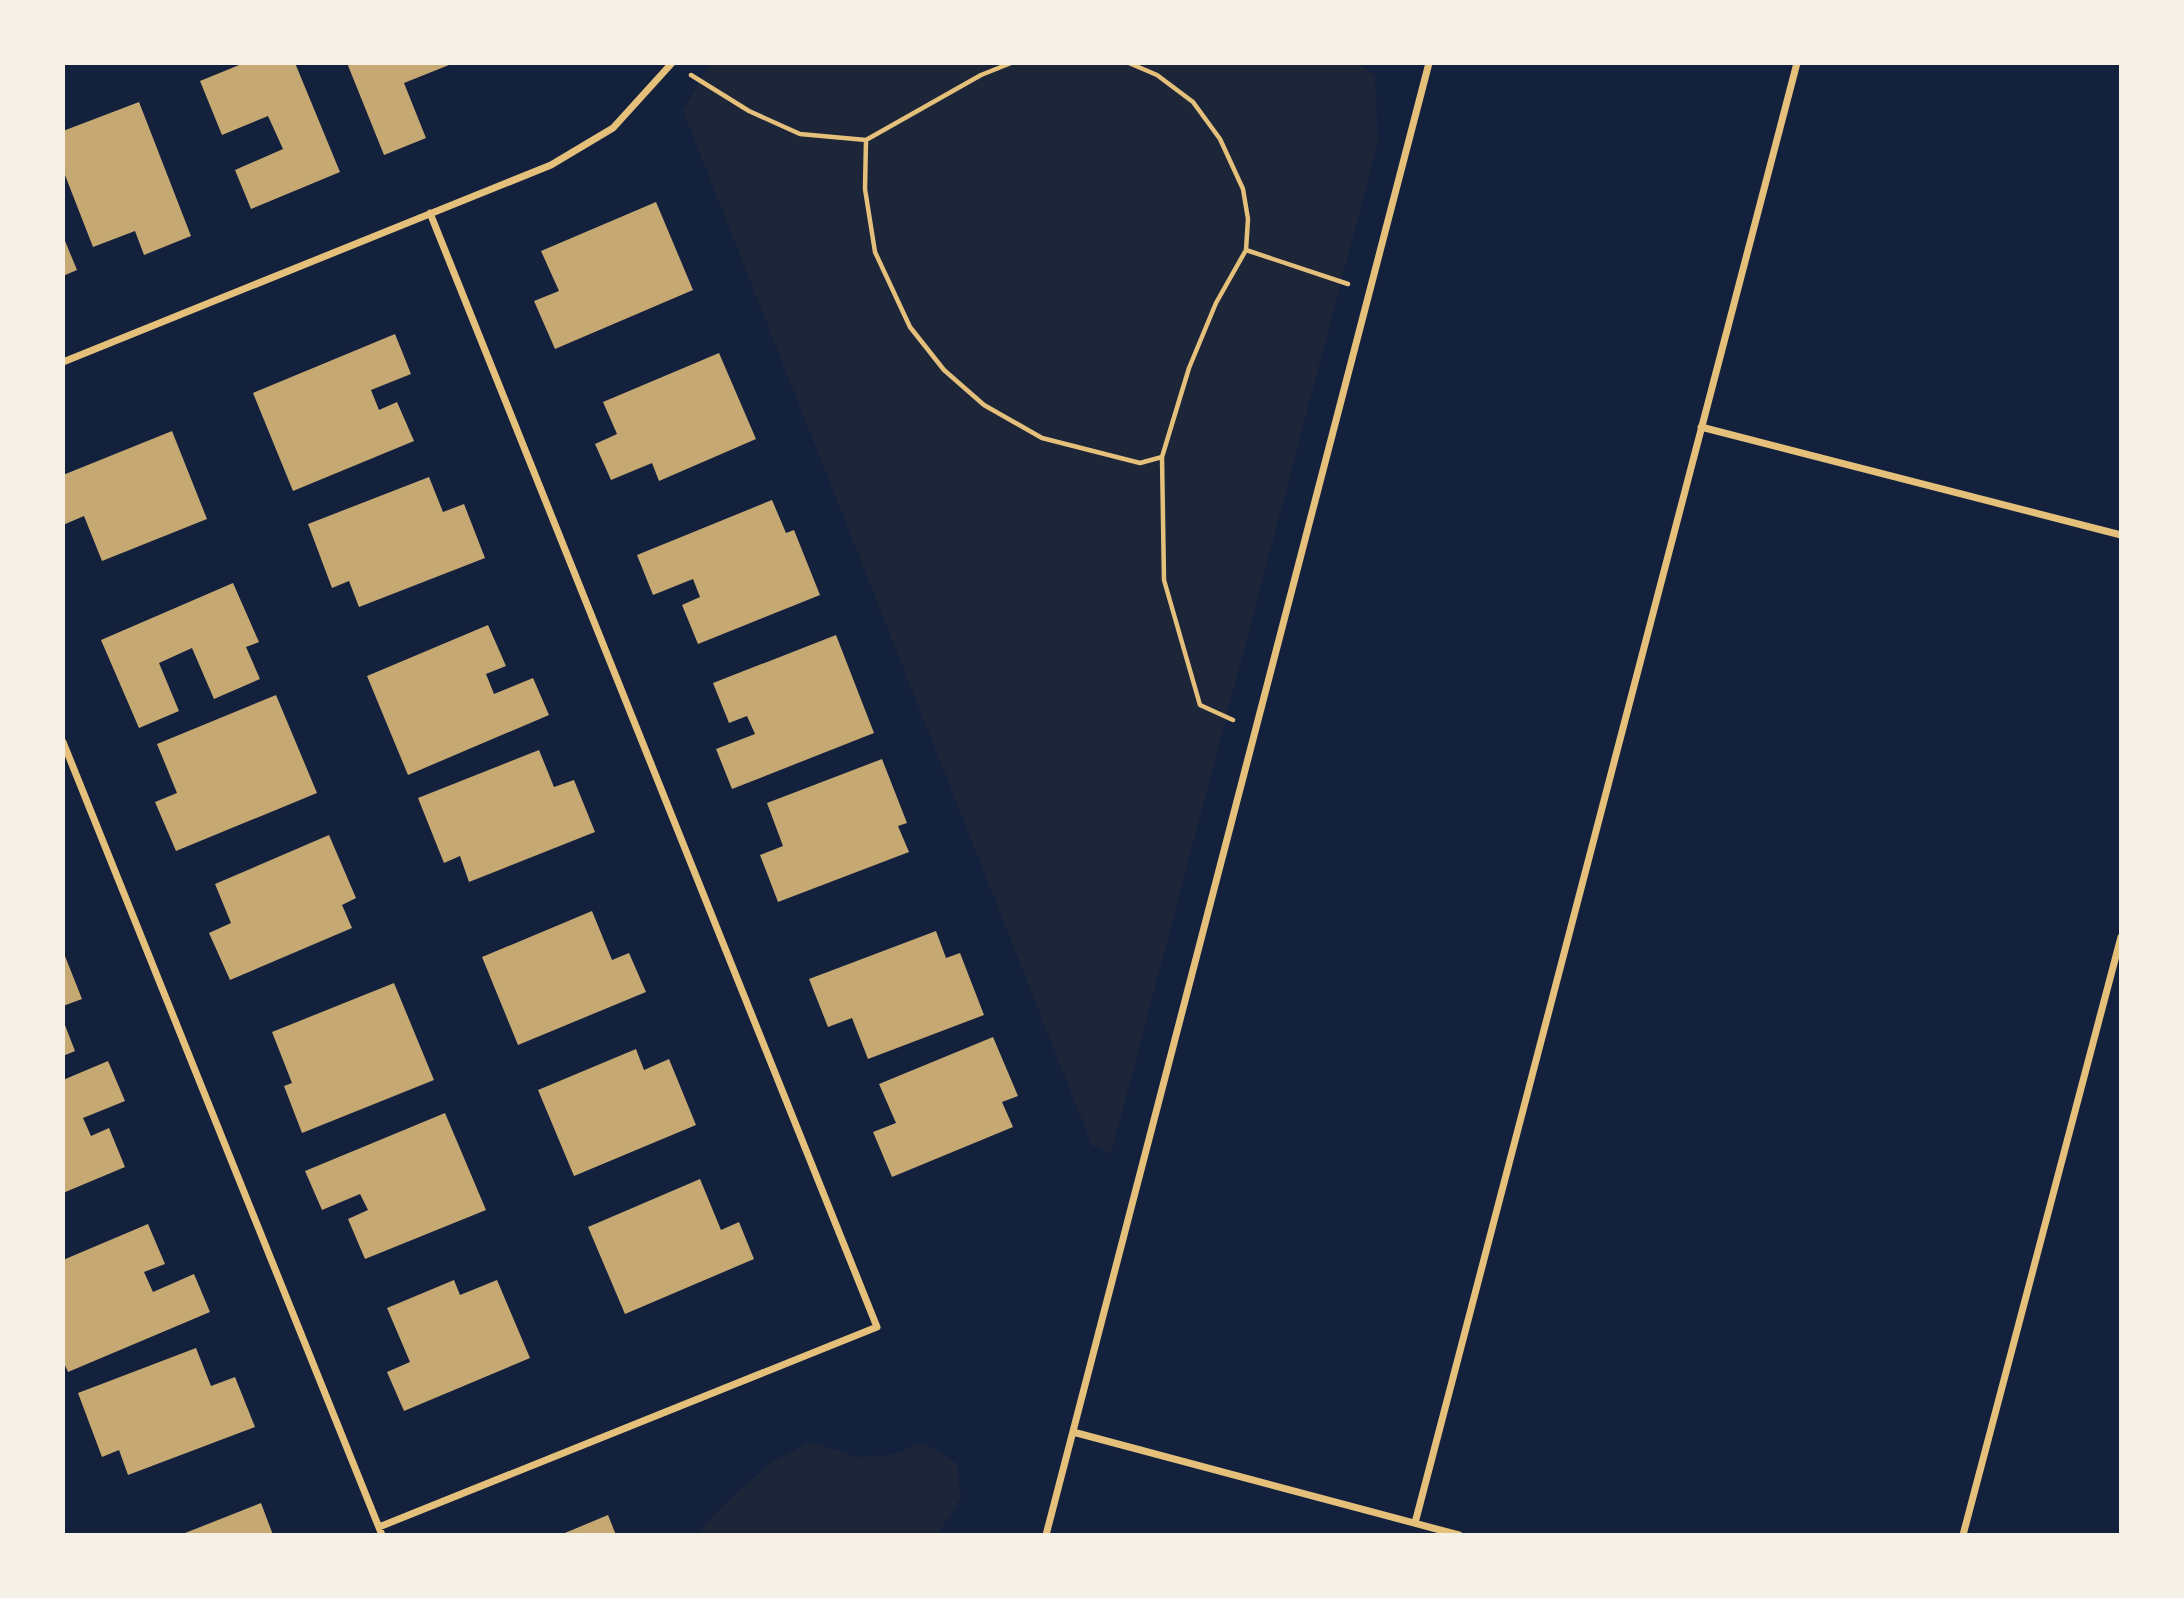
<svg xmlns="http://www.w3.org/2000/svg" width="2184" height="1598" font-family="'Asap Condensed',sans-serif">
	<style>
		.green { fill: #1d2539 }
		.building { fill: #c6a872 }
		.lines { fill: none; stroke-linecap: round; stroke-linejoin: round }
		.path { stroke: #e5c07b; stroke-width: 4.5 }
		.minor { stroke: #e5c07b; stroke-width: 7 }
	</style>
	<rect width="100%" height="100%" fill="#14213d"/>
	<path class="green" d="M710 63H1358L1375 76 1378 142 1111 1154 1092 1145 683 111Z
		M811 1442 856 1457 891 1455 923 1442 957 1464 961 1498 940 1531V1535H698L716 1512 770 1463Z"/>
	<path class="building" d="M244 63H295L340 172 251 209 235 170 283 149 268 116 222 135 200 81Z
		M347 63H454L404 83 426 138 384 155Z
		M139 102 191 236 144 255 135 231 93 247 63 170V131Z
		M656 202 693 290 555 349 534 301 559 291 541 251Z
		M63 236 77 270 63 276Z
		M395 334 411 374 371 390 379 410 397 402 414 441 293 491 253 393Z
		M719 353 756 439 659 481 652 463 611 480 595 444 617 434 603 402Z
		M172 431 207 519 102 561 84 516 63 525V475Z
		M429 477 443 512 464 504 485 558 359 607 349 581 332 588 308 524Z
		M772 500 786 533 794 530 820 595 698 644 682 605 700 597 693 579 653 595 637 555Z
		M233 583 259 642 246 647 260 679 214 699 192 648 159 663 179 711 139 728 101 640Z
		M488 625 506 666 486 674 494 694 533 678 549 715 408 775 367 676Z
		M836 635 874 733 732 789 716 749 755 734 747 716 729 723 713 683Z
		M276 695 317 793 176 851 155 802 177 793 157 744Z
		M539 750 554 787 574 780 595 832 469 882 460 856 444 863 418 798Z
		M882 759 907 823 898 826 909 852 778 902 760 855 783 846 767 803Z
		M329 835 356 898 342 905 352 928 230 980 209 933 231 923 215 884Z
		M592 911 612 960 629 953 646 992 518 1045 482 957Z
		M936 931 946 958 960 953 984 1015 868 1059 852 1018 828 1027 809 979Z
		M63 951 82 999 63 1006Z
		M394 983 434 1080 302 1133 284 1086 292 1083 272 1032Z
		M63 1020 75 1051 63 1056Z
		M993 1037 1018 1096 1002 1102 1013 1127 892 1177 873 1132 896 1123 879 1084Z
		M636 1049 644 1070 669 1059 696 1125 574 1176 538 1090Z
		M108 1061 125 1101 83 1118 91 1136 109 1128 125 1167 63 1193V1080Z
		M445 1113 486 1210 365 1259 348 1219 368 1210 360 1194 322 1210 305 1171Z
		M700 1179 721 1230 739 1222 754 1259 625 1314 588 1227Z
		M148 1224 165 1264 144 1272 153 1292 194 1274 210 1312 68 1372 63 1361V1260Z
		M454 1280 460 1295 497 1280 530 1358 404 1411 387 1372 410 1362 387 1308Z
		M196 1348 211 1386 235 1377 255 1427 128 1475 119 1450 102 1457 78 1393Z
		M261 1503 273 1535H180Z
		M608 1515 616 1535H560Z"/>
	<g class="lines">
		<path class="path" d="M1129 63 1157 75 1193 102 1220 139 1243 189 1248 219 1246 250 1216 303 1189 368 1162 457 1164 580 1200 705 1233 720
			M691 75 749 111 800 134 866 140 981 75 1011 63
			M866 140 865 189 875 252 910 327 944 370 984 405 1042 438 1140 463 1162 457
			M1246 250 1348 284"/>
		<path class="minor" d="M63 362 551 165 613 128 672 63
			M1701 427 2121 535
			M63 742 382 1535
			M1073 1432 1459 1535
			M1415 1523 1797 63
			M379 1527 877 1327 430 213
			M1046 1535 1429 63
			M1963 1535 2121 937"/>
	</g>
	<rect width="2184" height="1598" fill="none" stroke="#f6f1e7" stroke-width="130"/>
</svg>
